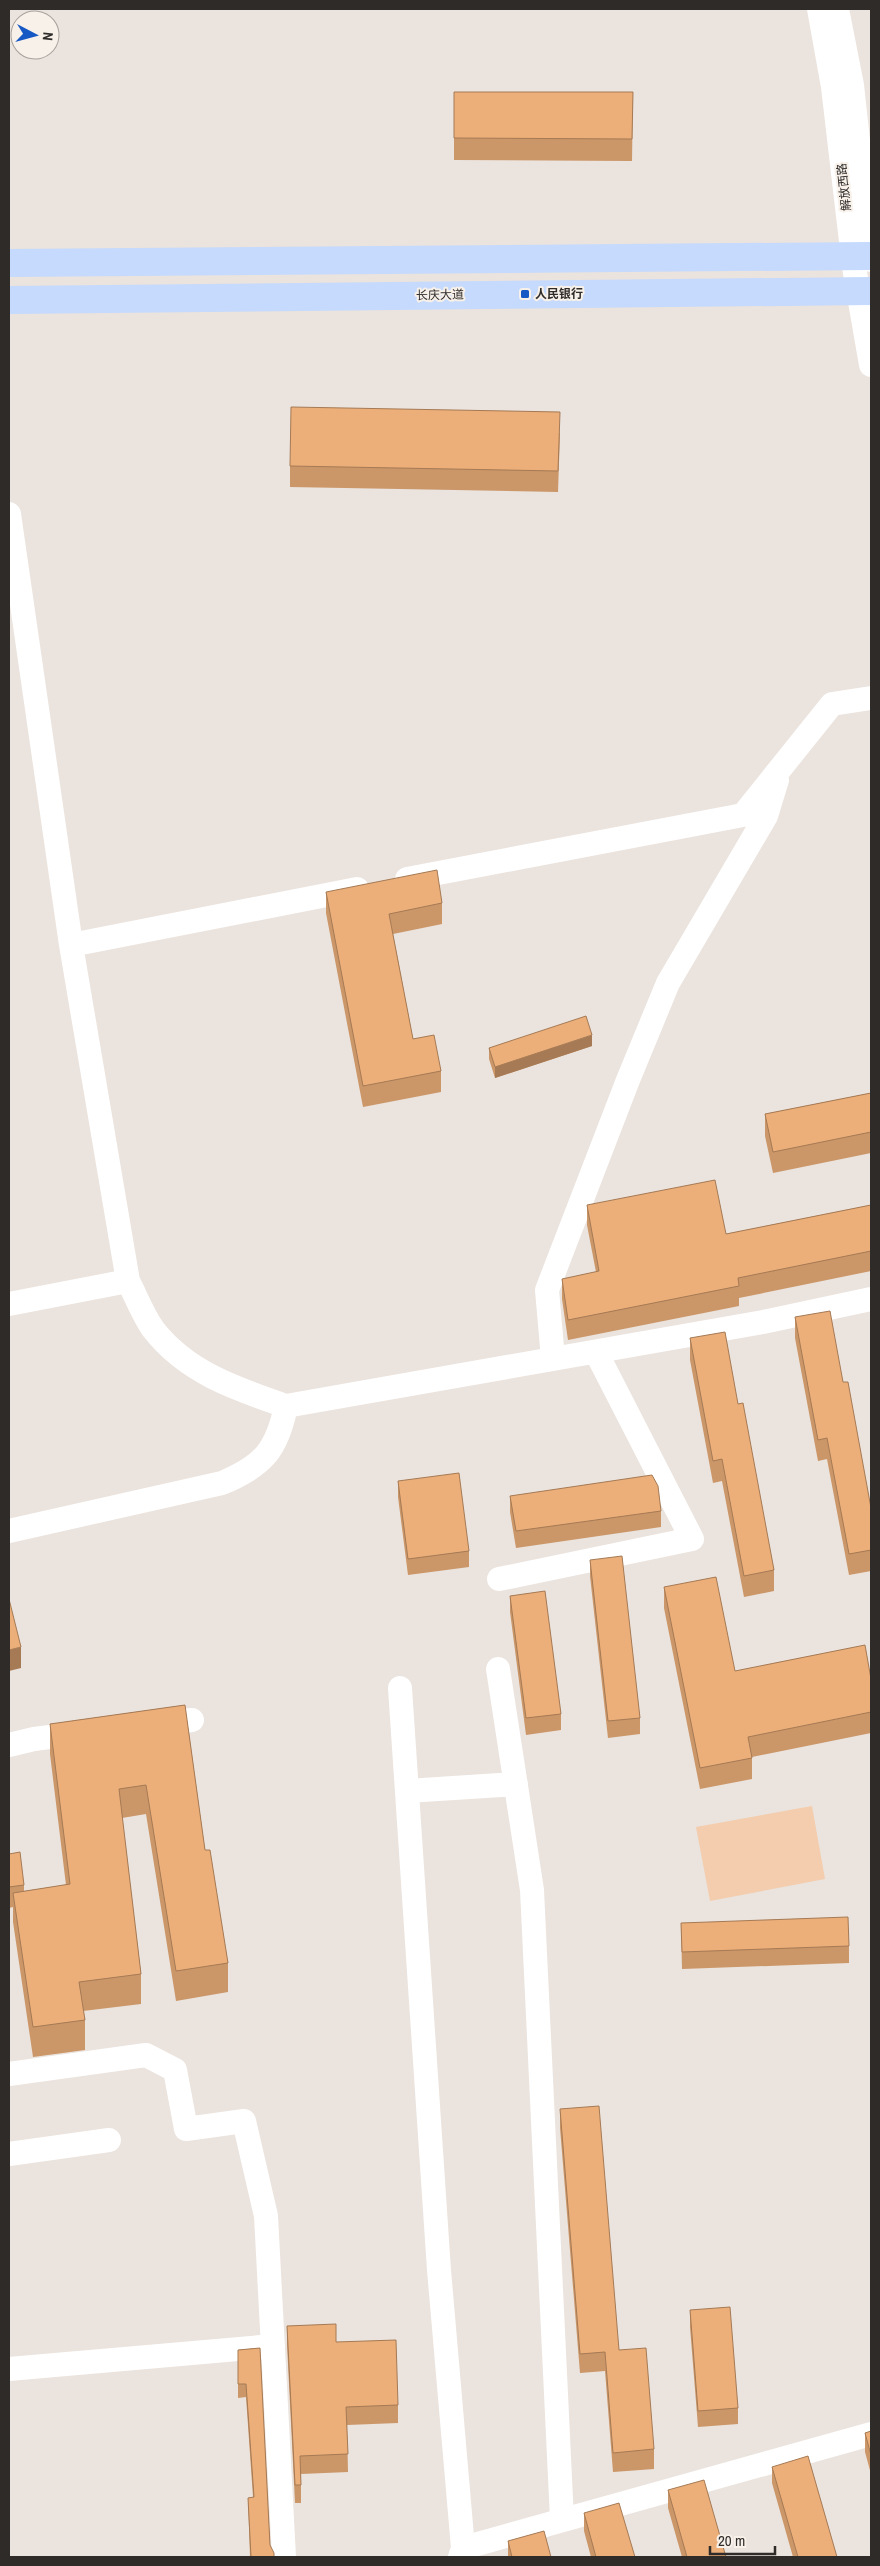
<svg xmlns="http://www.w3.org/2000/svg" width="880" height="2566" font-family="'Archivo Narrow','Noto Sans SC',sans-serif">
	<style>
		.green { fill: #f3cdad }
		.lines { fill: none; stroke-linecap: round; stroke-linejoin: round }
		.minor { stroke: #fff; stroke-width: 24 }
		.major { stroke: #c5dafd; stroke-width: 28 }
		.wall { fill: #cb9668 }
		.shaded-wall { fill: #a57a55 }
		.building { fill: #ecaf79; stroke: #a57a55 }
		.poi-dot { fill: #1759c4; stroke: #f8f1ea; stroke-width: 2 }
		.labels { text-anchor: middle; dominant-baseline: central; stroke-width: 4; stroke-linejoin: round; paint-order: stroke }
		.street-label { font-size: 12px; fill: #2e2b29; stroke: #f8f1ea }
		.poi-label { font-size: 12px; font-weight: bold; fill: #2e2b29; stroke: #f8f1ea; text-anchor: start }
	</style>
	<rect width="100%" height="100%" fill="#ebe3dd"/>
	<path class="green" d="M812 1806 825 1879 710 1901 696 1827Z"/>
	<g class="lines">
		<path class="minor" d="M819 9 833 87 854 267 871 365
			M837 9 852 85 871 260
			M9 514 71 945 128 1281C136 1296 143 1315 153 1329 186 1372 236 1389 286 1406L763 1322 871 1299
			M407 879 743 815 832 704 871 698
			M71 945 357 889
			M9 1304 128 1281
			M553 1359 547 1290 628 1080 668 983 766 816 777 780
			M9 1531 222 1483C263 1466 277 1450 286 1406
			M499 1579 692 1539 596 1352
			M498 1669 532 1890 562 2520
			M400 1688 439 2270 463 2548 460 2557
			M154 1725 192 1720
			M9 1745 34 1739 81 1733
			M407 1791 516 1784
			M9 2074 146 2055 175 2070 186 2129 244 2121 266 2216 284 2557
			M9 2154 109 2140
			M9 2369 273 2346
			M463 2548 871 2434"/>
		<path class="major" d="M9 263 871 256
			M9 300 871 291"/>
	</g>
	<path class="wall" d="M454 92H633L632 161 454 160Z
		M560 433 558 492 290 487V466Z
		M326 892 442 903V924L393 934 413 1039 441 1071V1092L363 1107 326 913Z
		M592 1046 495 1078 489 1059V1048Z
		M871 1093V1153L773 1173 765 1136V1114Z
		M587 1205 726 1234 871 1205V1271L739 1298V1306L568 1340 562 1299V1279L596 1272 587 1225Z
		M795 1317 843 1382 871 1508V1571L849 1575 827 1459 818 1461 795 1338Z
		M690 1338 738 1404 774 1570V1591L744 1597 722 1481 713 1483 690 1360Z
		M398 1481 469 1551V1567L408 1575 398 1497Z
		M510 1496 661 1511V1527L516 1548 510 1512Z
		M590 1560 640 1718V1734L608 1738 590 1576Z
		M664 1587 735 1671 871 1679V1733L752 1757V1779L700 1789 664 1608Z
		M510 1596 561 1714V1730L526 1735 510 1612Z
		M185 1705 205 1850 228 1963V1992L176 2001 146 1814 122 1818 141 1974V2004L83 2011 85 2020V2050L33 2057 13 1922V1907L9 1908V1854L24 1885V1891L66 1885 50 1754V1724Z
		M681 1923 849 1946V1963L682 1969Z
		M560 2109 619 2350 654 2449V2469L613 2472 605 2371 580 2373 560 2128Z
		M690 2310 738 2408V2424L698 2427 690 2327Z
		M287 2326 336 2342 398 2405V2423L347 2425 348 2472 301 2474V2503H295L287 2344Z
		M260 2348 270 2545 274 2557H250L248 2498 253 2497 246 2397 238 2398V2350Z
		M871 2431V2474L865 2452V2433Z
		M772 2467 837 2557H793L772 2483Z
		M668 2490 726 2557H682L668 2508Z
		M584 2513 635 2557H591L584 2531Z
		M508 2541 551 2557H508Z"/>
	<path class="shaded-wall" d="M592 1035V1046L495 1078V1067Z
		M21 1647V1668L9 1671V1650Z"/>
	<path class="building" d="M454 92H633L632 139 454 138Z
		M291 407 560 412 558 471 290 466Z
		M437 870 442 903 389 914 413 1039 434 1035 441 1071 363 1086 326 892Z
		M586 1016 592 1035 495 1067 489 1048Z
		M871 1093V1132L773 1152 765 1114Z
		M715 1180 726 1234 871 1205V1251L738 1278 739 1286 568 1320 562 1279 599 1271 587 1205Z
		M830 1311 843 1382H848L871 1508V1550L849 1554 827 1438 818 1440 795 1317Z
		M725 1332 738 1404 743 1403 774 1570 744 1576 722 1459 713 1461 690 1338Z
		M459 1473 469 1551 408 1559 398 1481Z
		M652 1475 658 1486 661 1511 516 1531 510 1496Z
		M622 1556 640 1718 608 1721 590 1560Z
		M716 1577 735 1671 865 1645 871 1679V1712L748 1737 752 1758 700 1768 664 1587Z
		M545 1591 561 1714 526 1718 510 1596Z
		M9 1599 21 1647 9 1650Z
		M185 1705 205 1850H210L228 1963 176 1971 146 1785 119 1789 141 1974 79 1982 85 2020 33 2027 13 1893 70 1884 50 1724Z
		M20 1852 24 1885 9 1887V1854Z
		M848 1917 849 1946 682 1952 681 1923Z
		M599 2106 619 2350 646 2348 654 2449 613 2453 605 2352 580 2354 560 2109Z
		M730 2307 738 2408 698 2411 690 2310Z
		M336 2324V2342L396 2340 398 2405 346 2407 348 2454 300 2456 301 2485H295L287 2326Z
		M260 2348 270 2545 274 2553V2557H251L248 2498 254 2497 246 2384H238V2350Z
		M871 2431V2455L865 2433Z
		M808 2456 837 2557H798L772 2467Z
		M704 2480 726 2557H687L668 2490Z
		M619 2503 635 2557H596L584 2513Z
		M544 2531 551 2557H512L508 2541Z"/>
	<rect class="poi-dot" x="520" y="289" width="10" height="10" rx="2.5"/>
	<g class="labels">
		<g class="street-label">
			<text transform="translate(844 187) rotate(-96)">解放西路</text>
			<text transform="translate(440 295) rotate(-1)">长庆大道</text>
		</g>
		<g class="poi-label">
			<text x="535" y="294">人民银行</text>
		</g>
	</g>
	<rect width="880" height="2566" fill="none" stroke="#2e2b29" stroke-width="20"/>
	<g transform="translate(35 35) rotate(96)"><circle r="24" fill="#f8f1ea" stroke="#a7a29d"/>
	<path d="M0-4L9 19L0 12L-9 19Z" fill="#1759c4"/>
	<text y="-8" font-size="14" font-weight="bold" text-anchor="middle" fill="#2e2b29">N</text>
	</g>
	<path d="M710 2546v8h65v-8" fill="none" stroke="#2e2b29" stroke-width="2.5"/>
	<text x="718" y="2546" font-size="15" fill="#2e2b29" stroke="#f8f1ea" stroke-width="4" paint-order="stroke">20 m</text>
</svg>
